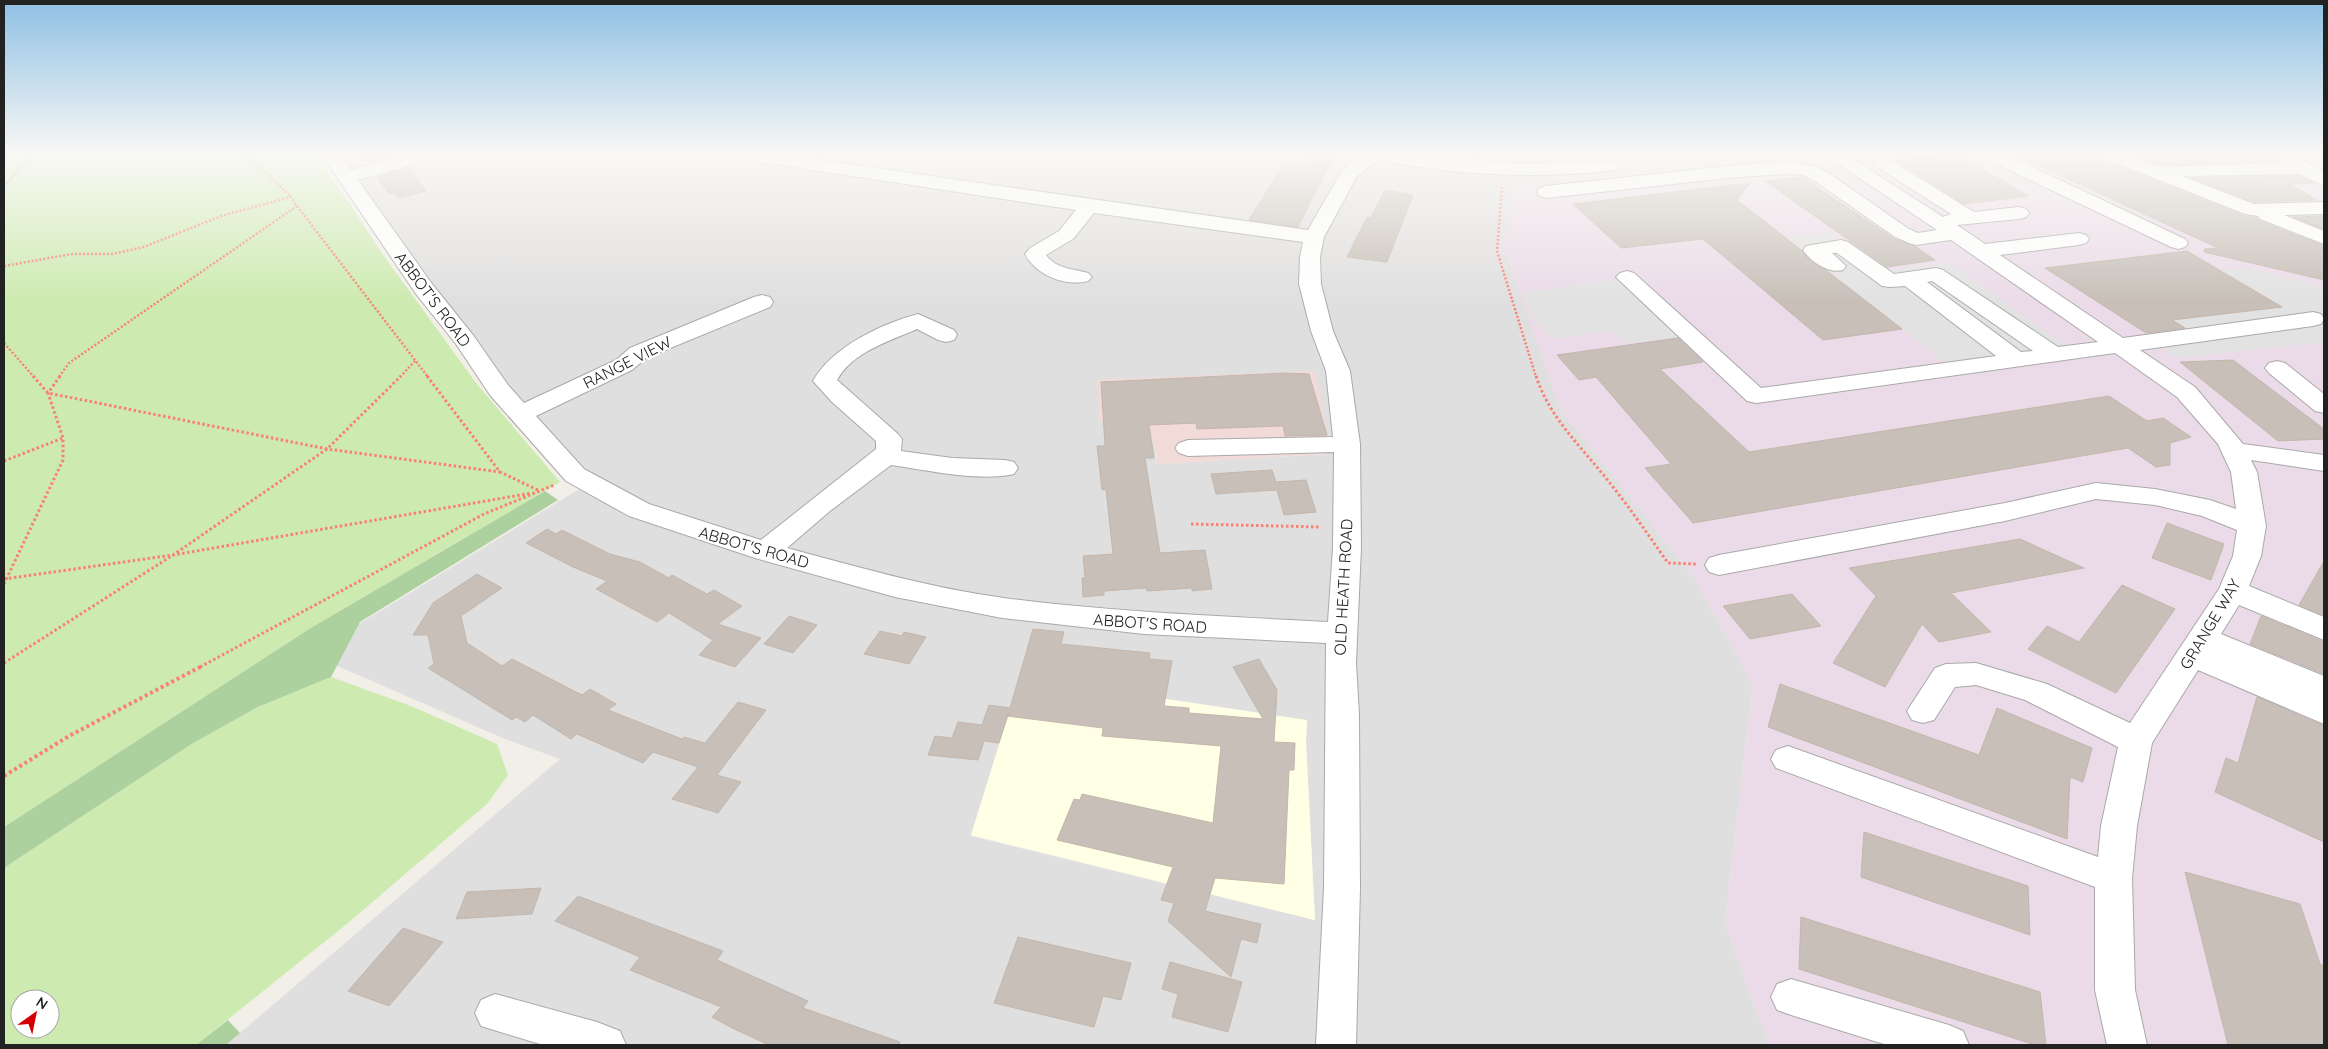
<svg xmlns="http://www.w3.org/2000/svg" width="2328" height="1049" font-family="Quicksand,sans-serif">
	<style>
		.residential { fill: #e0dfdf; fill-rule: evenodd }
		.commercial { fill: #f2dad9 }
		.industrial { fill: #ebdbe8 }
		.education { fill: #ffffe5 }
		.grass { fill: #cdebb0; fill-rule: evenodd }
		.forest { fill: #add19e }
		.parking { fill: #e2e2e2 }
		.building { fill: #c7bfb8; stroke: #c4b6ab }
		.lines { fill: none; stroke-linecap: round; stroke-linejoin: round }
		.minor-casing { stroke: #a9a9a9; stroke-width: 2 }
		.path-far2 { stroke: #fa8072; stroke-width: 2.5; stroke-dasharray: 2 2; stroke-linecap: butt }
		.path-far1 { stroke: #fa8072; stroke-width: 3; stroke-dasharray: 2.5 2.5; stroke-linecap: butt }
		.path { stroke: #fa8072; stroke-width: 4; stroke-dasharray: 3 3; stroke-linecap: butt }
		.minor { fill: #fff; fill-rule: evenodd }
		.labels { text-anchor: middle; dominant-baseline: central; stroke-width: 4.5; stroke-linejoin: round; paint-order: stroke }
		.street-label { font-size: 16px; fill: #222; stroke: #fff }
	</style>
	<rect width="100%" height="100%" fill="#f2efe9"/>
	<path class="residential" d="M331 155H1532L1560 409 1694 577 1753 684 1725 923 1769 1045H226L560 759 505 739 310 654 589 483 575 475ZM1123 421 1327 454 1157 464 1154 440 1125 434ZM1064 632 1061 644 1150 653 1149 659 1172 661 1169 679 1020 673ZM1020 677 1307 721 1306 742 1315 920 971 836Z"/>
	<path class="commercial" d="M1315 371 1328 436 1327 454 1157 464V457L1153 440 1125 434 1123 421 1099 422 1097 380Z"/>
	<path class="industrial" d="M1532 155H2324V1045H1769L1725 923 1753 684 1694 577 1560 409 1504 247 1517 174V161L1534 160Z"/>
	<path class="education" d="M1020 677 1307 720 1306 742 1315 920 971 835Z"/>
	<path class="grass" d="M4 155H311L322 166 350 204 381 252 476 383 560 482 309 629 4 827Z
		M331 677 411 706 497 744 508 775 487 804 348 923 196 1045H4V868L190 745 258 707ZM20 999H50V1029H20Z"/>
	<path class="forest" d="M545 491 558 500 360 622 331 677 258 707 190 745 4 868V827L309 629Z
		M228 1020 240 1033 226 1045H196Z"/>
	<path class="parking" d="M1829 233 1877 272 1948 263 2075 352 1952 369 1802 249 1788 250 1776 238Z
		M2254 269 2324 287V342L2176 358 2153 342 2188 329 2172 320 2281 307 2219 270Z
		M1623 279 1682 337 1627 343 1613 330 1552 339 1530 315 1522 293Z"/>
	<path class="building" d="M363 155H399L368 163Z
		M1311 155H1334L1298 227 1249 220 1284 163 1306 166Z
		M1942 155H1959L2028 196 1964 204 1895 160Z
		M2016 155H2101L2105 161 2244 216 2257 218 2259 221 2324 246V280L2204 252V249L2218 248Z
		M2135 155H2271L2278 161 2158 165Z
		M409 168 426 191 398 198 394 193 389 194 377 177Z
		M2300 176 2314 183 2290 184 2317 200 2254 202 2192 178Z
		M1802 177 1894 239 1916 247 1935 260 1887 267 1765 181Z
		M1750 183 1737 200 1801 250 1814 264 1827 271 1902 329 1823 340 1703 239 1621 248 1573 204Z
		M1385 190 1413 195 1387 262 1347 257 1367 217 1371 218Z
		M2324 216V229L2293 217Z
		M2187 251 2282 307 2172 320 2185 328 2146 333 2045 268Z
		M1678 338 1703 362 1660 369 1749 452 2109 396 2147 421 2163 418 2191 437 2170 443V465L2156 467 2128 448 1693 523 1645 468 1671 464 1596 377 1579 380 1557 355Z
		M2233 360 2324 429V439L2278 441 2180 362Z
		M1285 373 1309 374 1327 435 1285 436 1283 426 1197 429 1196 423 1149 425 1154 458H1145L1160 553 1205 550 1212 589 1192 591V588L1147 591 1146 588 1104 591V595L1083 597 1082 578H1085L1083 556 1113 554 1106 489 1102 490 1097 446H1105L1101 382Z
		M1272 470 1276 482 1306 480 1316 512 1284 515 1277 490 1216 494 1211 474Z
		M2167 523 2224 544 2211 580 2152 558Z
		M547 529 556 534 562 530 610 554 640 562 669 578 672 575 707 594 714 590 742 606 718 624 761 638 735 667 699 655 713 640 669 613 657 622 596 589 607 581 573 567 526 543Z
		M2020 539 2084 568 1951 593 1991 632 1939 642 1922 624 1885 687 1833 663 1876 596 1849 568Z
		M2324 561V615L2299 605Z
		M477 574 502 588 461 616 467 643 502 666 512 659 582 695 590 689 616 704 608 710 682 739 684 737 705 743 738 702 766 710 717 775 741 782 718 813 672 799 698 767 653 752 643 763 577 734 571 739 533 715 525 722 516 717 512 720 428 668 434 664 428 635H413L433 603Z
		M2122 585 2175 609 2116 693 2028 649 2047 626 2079 642Z
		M1792 594 1821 626 1750 639 1723 606Z
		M789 616 817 625 793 653 764 644Z
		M2261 616 2324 642V674L2250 644Z
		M1033 629 1064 632 1061 644 1150 653 1149 659 1172 661 1164 706 1189 708V713L1263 719 1233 667 1259 659 1277 690 1274 742 1295 743 1294 770H1289L1284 884 1215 878 1205 911 1261 924 1257 943 1241 939 1231 977 1168 921 1174 903 1161 900 1173 867 1057 840 1074 799 1080 800 1082 794 1213 823 1221 746 1102 736 1103 728 1007 716 1009 712 999 743 984 741 978 760 928 755 935 736 952 738 958 722 982 725 989 705 1010 708Z
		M880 631 902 636 904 632 926 637 909 664 864 654Z
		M1780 684 1979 755 1997 708 2092 748 2083 782 2070 777 2067 839 1768 727Z
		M2257 697 2324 726V842L2215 792 2226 758 2238 763Z
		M1864 832 2028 886 2030 935 1861 877Z
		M2185 872 2300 904 2320 964 2324 966V1045H2228Z
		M541 888 532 914 456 919 467 892Z
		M578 896 723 951 717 960 808 1001 803 1008 900 1042 899 1045H769L732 1028 712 1017 721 1007 630 970 640 957 555 921Z
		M1801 917 2040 992 2046 1045H2035L1799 969Z
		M403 928 443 942 389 1006 348 991Z
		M1018 937 1131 963 1121 1000 1103 996 1094 1027 994 1003Z
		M1170 962 1242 982 1228 1032 1172 1017 1178 994 1162 989Z"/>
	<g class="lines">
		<defs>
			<path id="minor" d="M322 155H340L351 170 407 155 416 156 419 160 416 164 358 180 432 284 473 335 508 385 524 403 616 360 630 348 754 297 762 295 770 297 773 302 770 307 646 358 632 370 536 416 584 469 649 504 761 540 876 449V441L832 402 813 381C832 347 881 324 918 314L954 330 957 335 954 340 946 342 938 340 917 329C890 341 852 352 837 380L898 434 902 439 901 451 952 458 1005 460 1014 462 1018 468 1014 474C980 482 926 470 891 465L830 511 787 548C858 567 930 588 1004 598 1111 612 1219 616 1328 622L1333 547 1334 452 1188 456 1179 453 1175 448 1179 443 1188 440 1333 437 1326 371 1311 331 1299 284 1300 257 1303 242 1094 213 1073 239 1046 255C1056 269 1074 269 1088 273L1092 277 1088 281C1065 287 1036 275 1025 254L1030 248 1059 231 1076 210 747 160 741 159 738 155H785L1308 230 1343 169 1362 155H1417L1523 164 1610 161 1616 162 1619 166 1616 170 1610 171C1533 179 1455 175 1379 160L1357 176 1324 237 1320 257 1321 284 1333 331 1350 371 1360 444 1361 547 1356 663 1359 715 1360 888 1356 1045H1316L1324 888 1326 643 1144 634 1002 618 895 597 755 558 629 516 566 481 490 395 456 344 416 294Z
				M1825 155H1847L1943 217 1951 214 1877 167 1874 163 1877 159H1889L1974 212 2019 207 2026 209 2029 213 2026 217 2019 219 1957 225 1985 244 2079 233 2086 235 2089 239 2086 243 2079 245 2000 255 2123 338 2313 312 2321 314 2324 319 2321 324 2313 326 2140 350 2195 387 2243 444 2324 455V471L2251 460 2257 472 2266 526 2261 556 2249 586 2324 617V640L2239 605 2221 634 2324 676V724L2198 670 2152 743 2137 826 2132 878 2135 990 2147 1045H2107L2095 990V887L1776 768 1771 759 1776 750 1788 746 2098 857 2101 826 2118 747 2025 700 1976 685 1955 687 1934 720 1923 723 1912 720 1907 711 1935 668 1946 664 1976 663 2047 684 2130 723 2219 589 2233 556 2237 530 2202 516 2155 505 2096 499 2005 521 1719 575 1709 572 1705 565 1709 558 1719 555 2005 503 2096 483 2155 489 2210 500 2236 509 2231 472 2218 444 2177 397 2115 353 1756 403 1747 401 1620 281 1616 277 1620 273 1627 271 1634 273 1761 388 1996 356 1905 286 1890 287 1882 286 1837 253H1832L1846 266 1843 270C1829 274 1811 262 1803 250L1806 246 1841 240 1848 242 1894 274 1936 268 1943 270 2058 347 2098 342 1951 240 1916 245 1909 243 1895 237 1816 182 1803 175 1791 174 1737 177 1546 198 1539 196 1537 192 1539 188 1546 186 1737 165 1791 162 1814 166 1830 174 1909 229 1918 233 1937 230ZM1932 281 2033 351 2021 352 1927 282Z
				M1983 155H2007L2185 239 2188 243 2185 247 2178 249 2171 247 1986 159Z
				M2103 155H2129L2158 167 2282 163 2277 158 2279 155H2294L2324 172V186L2300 174 2182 176 2254 204 2324 202V214L2284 215 2324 231V244L2260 219 2258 216 2245 214 2106 159Z
				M2277 361 2285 363 2324 394V413L2315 411 2269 373 2265 368 2269 363Z
				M1791 979 1949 1025 1963 1031 1969 1045H1887L1791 1015 1777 1010 1771 997 1777 984Z
				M495 994 597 1022 620 1031 626 1045H543L481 1026 475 1013 481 1000Z"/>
		</defs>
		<use href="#minor" class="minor-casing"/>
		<path class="path-far2" d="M243 155 261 168 291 197
			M4 187 32 155
			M1502 187 1497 251 1536 377
			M297 206 428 377
			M4 266 72 254H112L144 247 221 216 291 197 297 206 69 363 59 377
			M4 343 34 377
			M400 377 415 361"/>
		<path class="path-far1" d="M33 376 48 393 327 449 500 472
			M427 376 500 472 540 491
			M1536 376C1550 419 1582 447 1609 482 1630 508 1649 536 1668 563L1696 564
			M4 461 63 438
			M1191 524 1321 527
			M4 579 173 555 532 493
			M4 584 63 460V438L48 393 60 376
			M4 663 173 555 327 449 401 376
			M200 667 484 514 554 485"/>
		<path class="path" d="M4 776 69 736 202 666"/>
		<use href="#minor" class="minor"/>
	</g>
	<linearGradient id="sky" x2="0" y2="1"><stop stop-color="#8fc0e4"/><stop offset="0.51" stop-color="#f9f8f5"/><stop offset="1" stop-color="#f9f8f5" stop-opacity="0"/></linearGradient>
	<rect width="2328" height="302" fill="url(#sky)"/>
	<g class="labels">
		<g class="street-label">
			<text transform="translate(433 299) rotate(53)">ABBOT'S ROAD</text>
			<text transform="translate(627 362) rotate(-27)">RANGE VIEW</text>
			<text transform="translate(754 547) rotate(16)">ABBOT'S ROAD</text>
			<text transform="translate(1343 587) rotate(-87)">OLD HEATH ROAD</text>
			<text transform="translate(1150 623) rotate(4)">ABBOT'S ROAD</text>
			<text transform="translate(2210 624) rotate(-59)">GRANGE WAY</text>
		</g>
	</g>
	<rect width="2328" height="1049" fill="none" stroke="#222222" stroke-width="10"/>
	<g transform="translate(35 1014) rotate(33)"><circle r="24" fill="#ffffff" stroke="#a7a7a7"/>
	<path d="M0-4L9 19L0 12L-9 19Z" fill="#d40000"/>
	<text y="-8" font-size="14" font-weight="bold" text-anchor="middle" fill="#222222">N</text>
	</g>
</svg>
